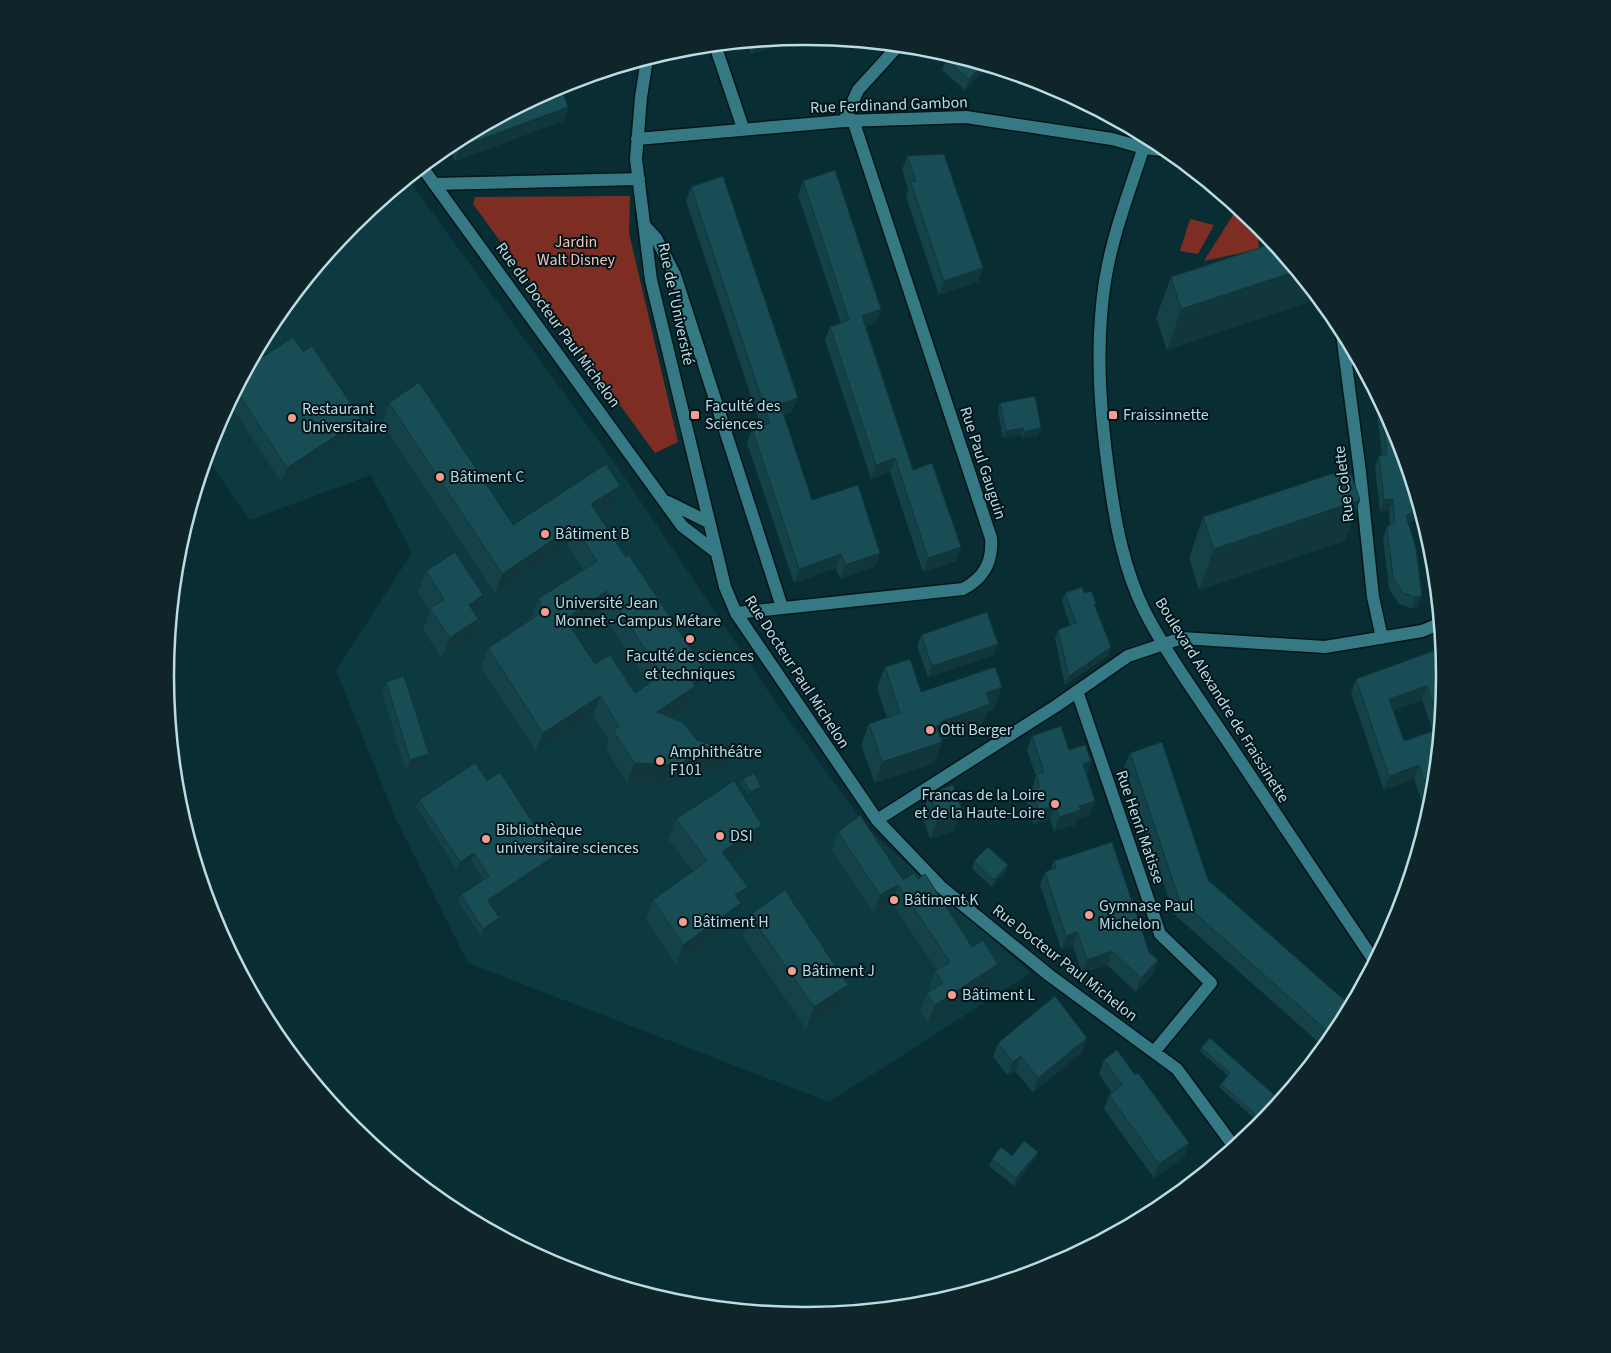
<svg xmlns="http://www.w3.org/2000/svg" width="1611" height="1353" font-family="'Source Sans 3',sans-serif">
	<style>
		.built { fill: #0d3a41 }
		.green { fill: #7e2d23 }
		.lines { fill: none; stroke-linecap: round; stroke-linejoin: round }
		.minor-casing { stroke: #021518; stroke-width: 15 }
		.minor { stroke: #357984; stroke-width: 12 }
		.wall { fill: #154249; fill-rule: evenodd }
		.shaded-wall { fill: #11363c }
		.building { fill: #184d55; stroke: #11363c; fill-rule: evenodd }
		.poi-dot { fill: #f59d8e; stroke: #00151a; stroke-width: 2 }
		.labels { text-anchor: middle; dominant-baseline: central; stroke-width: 4; stroke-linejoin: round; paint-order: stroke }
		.street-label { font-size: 16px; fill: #bbdce2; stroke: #00151a }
		.park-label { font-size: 16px; fill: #fbc0b6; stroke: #00151a }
		.poi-label { font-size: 16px; fill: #bbdce2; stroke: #00151a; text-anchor: start }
		.rim { fill: none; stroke: #bbdce2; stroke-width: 2.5 }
	</style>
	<rect width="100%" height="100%" fill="#082e34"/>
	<path class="built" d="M408 179 619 469 774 700 869 830 1031 973 829 1102 468 963 396 819 336 670 412 553 371 475 250 520 206 457 214 431 273 321 353 224Z"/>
	<path class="green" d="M630 196 629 233 678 442 655 453 473 204 475 197Z
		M1238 207 1258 235 1259 249 1204 261Z
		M1190 219 1214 225 1198 254 1180 251Z"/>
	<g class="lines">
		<defs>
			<path id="minor" d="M715 45 743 128
				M647 59 641 97 636 159 651 280 725 587 736 613 877 820 941 887 1049 975 1177 1069 1235 1148
				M844 121 858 90 899 45
				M1147 137C1132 185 1113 231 1105 281 1095 346 1100 411 1109 476 1115 522 1124 570 1145 612 1168 656 1198 697 1226 739 1275 813 1325 888 1375 962
				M637 139 844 121 966 117 1112 139 1144 148 1170 151
				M422 167 682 526 716 552
				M434 184 639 179
				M644 225 656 238 675 275 782 607
				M1341 326 1360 472 1373 597 1382 638
				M668 502 708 522
				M736 613 963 589C984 578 993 562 991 538L853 120
				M1077 691 1160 934 1211 983 1154 1052
				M877 820 1056 706 1128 656 1182 638 1325 647 1422 631 1441 623"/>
		</defs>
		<use href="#minor" class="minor-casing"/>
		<use href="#minor" class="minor"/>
	</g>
	<path class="wall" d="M785 38 783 43 751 54 747 42Z
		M951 55 987 66 965 90 942 70 946 60Z
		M990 67 1003 70 999 75Z
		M560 85 568 107 563 121 455 161 449 145 450 144Z
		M907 156 978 282 939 295 906 196 908 189 902 170Z
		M803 181 876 323 865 327 913 470 956 561 923 572 890 472 871 479 825 340 830 327 841 323 798 195Z
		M691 187 792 412 784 415 812 500 875 567 840 579 836 568 794 583 747 443 752 429 761 426 686 201Z
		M1274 243 1315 293 1312 301 1167 350 1156 318 1171 277Z
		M303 352 361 419 355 434 281 482 229 403 249 366Z
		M1378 396 1397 432 1412 485 1422 515 1409 523V521L1408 523 1422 596 1418 607 1411 608 1399 604 1389 589 1383 538 1387 527 1390 525 1389 510 1380 511 1375 467 1379 456 1382 455 1376 403Z
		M389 403 513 525 620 486 614 505 598 515 626 557 704 669 697 688 694 690 688 706 671 717 697 740 731 755 724 775 688 773 676 781 666 784 627 782 606 749 609 740 593 715 536 752 481 667 488 648 532 620 531 619 538 599 584 570 567 545 495 594 382 423ZM600 610 649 684 635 693 595 664 572 629Z
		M1000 403 1038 436 1022 439 1021 435 1003 438 998 410Z
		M1360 500 1345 541 1199 590 1189 558 1203 517Z
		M426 571 476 615 478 619 471 640 442 659 423 630 430 610 418 592Z
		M1065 593H1084L1096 603 1095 606 1111 647 1108 656 1065 685 1055 639 1058 630 1070 625 1062 602Z
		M921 635 994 655 928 677 917 646Z
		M885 667 921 692 994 709 988 711 982 725 941 740 934 763 875 783 861 745 869 724 887 718 877 688Z
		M1446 677 1433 802 1428 818 1414 779 1384 790 1351 693 1356 679ZM1422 700 1433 731 1404 741 1393 710Z
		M386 682 429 754 425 765 406 771 382 693Z
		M1032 736 1069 750 1091 761 1087 775 1090 815 1077 819 1075 825 1054 831 1050 819 1034 825 1027 804 1036 776 1027 750Z
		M1130 753 1208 880 1338 1032 1325 1048 1174 914 1124 767Z
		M743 779 761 787 760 790 749 796 741 783Z
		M487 781 551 863 490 904 497 925 481 936 458 902 461 895 484 879 471 860 457 870 416 807 419 800Z
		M929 794 954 831 930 839 922 816Z
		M676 819 762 825 755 845 729 862 741 907 739 908 734 923 676 965 646 919 653 900 693 871 668 839Z
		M838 832 903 880 992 982 928 1023 920 1011 927 993 930 991 929 989 935 971 937 970 892 903 874 913 832 850Z
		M974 861 1008 865 1005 873 992 887 972 869Z
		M1054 861 1158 960 1153 974 1136 992 1107 965 1082 973 1073 946 1061 949 1040 885 1045 872 1051 869Z
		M750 915 848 985 840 1006 806 1029 743 936Z
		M998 1043 1082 1053 1033 1092 1015 1071 1008 1076 993 1057Z
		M1201 1048 1281 1101 1262 1125 1219 1087 1221 1084 1228 1076 1200 1051Z
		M1104 1060 1135 1075 1189 1143 1184 1157 1154 1178 1104 1109 1109 1095 1112 1093 1099 1074Z
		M1038 1152 1035 1159 1014 1186 989 1166 992 1159Z"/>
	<path class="shaded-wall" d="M785 38 783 43 751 54 756 41Z
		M983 64 987 66 965 90 969 79Z
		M568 107 563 121 455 161 460 147Z
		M357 220 350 238 331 254 333 248 353 224Z
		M983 268 978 282 939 295 944 281Z
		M1297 271 1315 293 1312 301 1167 350 1181 309Z
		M881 309 876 323 857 330 862 316Z
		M798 398 792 412 775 417 780 404Z
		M361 419 355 434 281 482 287 468Z
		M1023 428 1021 435 1003 438 1006 431Z
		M1041 428 1038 436 1022 439 1024 432Z
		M895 458 890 472 871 479 876 465Z
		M620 486 614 505 584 523 591 504Z
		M1393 499 1389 510 1380 511 1384 500Z
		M1360 500 1345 541 1199 590 1214 549Z
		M1420 508 1422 515 1409 523 1413 512Z
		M1412 512 1408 523 1406 516Z
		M574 526 567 545 495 594 502 574Z
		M961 547 956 561 923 572 928 558Z
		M880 553 875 567 840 579 845 565Z
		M841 554 836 568 794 583 799 569Z
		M607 591 600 610 558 638 565 619Z
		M483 595 476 616 469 605Z
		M1422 596 1418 607 1411 608 1415 597Z
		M478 619 471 640 442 659 450 638Z
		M998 644 994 655 928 677 932 666Z
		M1111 647 1108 656 1065 685 1069 676Z
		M704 669 697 688 694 690 688 706 650 731 657 712 690 678Z
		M1427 686 1422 700 1384 714 1389 699Z
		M1002 687 994 709 988 711 982 725 934 742H942L934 763 875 783 882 762 936 726 940 722 986 693Z
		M600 696 593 715 536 752 543 733Z
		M429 754 425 765 406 771 410 760Z
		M695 754 731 755 724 775 688 773 676 781 666 784 627 782 634 763Z
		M1091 761 1086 776 1083 764Z
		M1419 765 1414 779 1384 790 1389 776Z
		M761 787 760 790 749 796 750 792Z
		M1095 801 1090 815 1077 819 1075 825 1054 831 1059 817 1079 806Z
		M1055 805 1050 819 1034 825 1039 811Z
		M962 810 954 831 930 839 938 818Z
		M762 825 755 845 715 872 722 852Z
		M474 853 471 860 457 870 460 862Z
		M554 856 551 863 485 907 488 900Z
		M1008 865 1005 873 992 887 994 880Z
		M898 885 892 903 874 913 880 895Z
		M748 887 734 923 676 965 683 945 735 895Z
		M499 918 497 925 481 936 483 929Z
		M1077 932 1073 946 1061 949 1066 936Z
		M1112 951 1107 965 1082 973 1087 960Z
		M1158 960 1153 974 1136 992 1141 978Z
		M998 964 992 982 928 1023 935 1005Z
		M848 985 840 1006 806 1029 814 1007Z
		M1087 1038 1082 1053 1033 1092 1038 1078Z
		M1021 1056 1015 1071 1008 1076 1013 1062Z
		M1189 1143 1184 1157 1154 1178 1159 1164Z
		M1038 1152 1035 1159 1014 1186 1016 1178Z"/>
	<path class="building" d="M951 55 983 64 969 79 946 60Z
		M560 85 568 107 460 147 458 140Z
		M944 154 983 268 944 281 911 182 916 181 907 156Z
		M835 170 881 309 862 316 913 470 932 463 961 547 928 558 895 458 876 465 830 327 849 320 803 181Z
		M723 176 798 398 780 404 812 500 858 485 880 553 845 565 841 554 799 569 752 429 770 423 691 187Z
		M1274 243 1297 271 1181 309 1171 277Z
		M293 337 303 352 312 346 361 419 287 468 236 390 249 366Z
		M419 382 513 525 606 464 620 486 591 504 626 557 629 555 704 669 690 678 695 686 657 712 682 722 697 740 732 752 731 755 695 754 683 762 673 765 634 763 613 730 619 726 600 696 543 733 488 648 544 611 538 599 597 561 574 526 502 574 389 403ZM607 591 662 675 635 693 610 655 595 664 565 619Z
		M1035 396 1041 428 1024 432 1023 428 1006 431 1000 403Z
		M1381 402 1397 432 1412 481V485L1413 484 1420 508 1413 512 1412 508V512L1406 516 1416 548 1422 596 1415 597 1403 593 1393 578 1387 527 1395 522 1393 499 1384 500 1379 456 1387 454Z
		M1349 468 1360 500 1214 549 1203 517Z
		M455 552 483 595 469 605 478 619 450 638 430 609 444 599 426 571Z
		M1082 587 1084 593 1091 591 1096 603 1094 604 1111 647 1069 676 1058 630 1076 623 1065 593Z
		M987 612 998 644 932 666 921 635Z
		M1439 649 1445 666 1446 677 1441 725 1427 686 1389 699 1404 741 1441 728 1433 803 1419 765 1389 776 1356 679Z
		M910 659 921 692 995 667 1002 687 986 693 990 704 940 722 941 724 936 726 942 742 882 762 869 724 900 713 885 667Z
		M404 676 429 754 410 760 386 682Z
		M1061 726 1069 750 1085 745 1091 761 1083 764 1095 801 1079 806 1081 810 1059 817 1055 805 1039 811 1032 789 1040 787 1036 774 1044 772 1032 736Z
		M1162 742 1208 880 1352 1007 1338 1032 1334 1037 1179 899 1130 753Z
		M475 763 487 781 500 772 554 856 488 900 499 918 483 929 461 895 489 876 474 853 460 862 419 800Z
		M754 773 761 787 750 792 743 779Z
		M734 781 762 825 722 852 748 887 735 895 741 903 683 945 653 900 707 861 676 819Z
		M953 785 962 810 938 818 929 794Z
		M860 815 903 880 914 873 918 879 925 874 972 947 983 940 998 964 935 1005 927 993 943 983 935 971 950 962 898 885 880 895 838 832Z
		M1112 842 1149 952 1158 960 1141 978 1112 951 1087 960 1077 932 1066 936 1045 872 1056 868 1054 861Z
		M988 847 1008 865 994 880 974 861Z
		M785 890 848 985 814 1007 750 915Z
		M1055 996 1087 1038 1038 1078 1021 1056 1013 1062 998 1043Z
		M1210 1038 1281 1101 1264 1122 1221 1084 1230 1073 1201 1048Z
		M1117 1050 1135 1075 1138 1073 1189 1143 1159 1164 1109 1095 1122 1085 1104 1060Z
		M1024 1141 1038 1152 1016 1178 992 1159 1001 1147 1012 1156Z"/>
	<g class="poi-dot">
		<rect x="690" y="410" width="10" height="10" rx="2.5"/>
		<rect x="1108" y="410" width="10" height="10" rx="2.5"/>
		<circle cx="292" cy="418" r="5"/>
		<circle cx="440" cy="477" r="5"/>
		<circle cx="545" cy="534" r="5"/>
		<circle cx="545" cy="612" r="5"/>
		<circle cx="690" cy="639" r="5"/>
		<circle cx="930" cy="730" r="5"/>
		<circle cx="660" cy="761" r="5"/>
		<circle cx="1055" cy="804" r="5"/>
		<circle cx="720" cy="836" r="5"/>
		<circle cx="486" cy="839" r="5"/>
		<circle cx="894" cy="900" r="5"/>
		<circle cx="1089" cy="915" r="5"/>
		<circle cx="683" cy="922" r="5"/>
		<circle cx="792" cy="971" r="5"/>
		<circle cx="952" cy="995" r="5"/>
	</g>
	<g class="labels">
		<g class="street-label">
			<text transform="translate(889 105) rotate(-2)">Rue Ferdinand Gambon</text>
			<text transform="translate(676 304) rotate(78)">Rue de l'Université</text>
			<text transform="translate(558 325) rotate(54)">Rue du Docteur Paul Michelon</text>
			<text transform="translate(983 463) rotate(72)">Rue Paul Gauguin</text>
			<text transform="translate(1344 484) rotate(-97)">Rue Colette</text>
			<text transform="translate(797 672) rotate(57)">Rue Docteur Paul Michelon</text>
			<text transform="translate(1222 700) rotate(58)">Boulevard Alexandre de Fraissinette</text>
			<text transform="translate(1140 827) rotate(71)">Rue Henri Matisse</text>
			<text transform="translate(1065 963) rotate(38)">Rue Docteur Paul Michelon</text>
		</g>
		<g class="park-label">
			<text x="576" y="242">Jardin<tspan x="576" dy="18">Walt Disney</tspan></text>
		</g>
		<g class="poi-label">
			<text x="705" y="406">Faculté des<tspan x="705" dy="18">Sciences</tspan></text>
			<text x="302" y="409">Restaurant<tspan x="302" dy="18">Universitaire</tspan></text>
			<text x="1123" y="415">Fraissinnette</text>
			<text x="450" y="477">Bâtiment C</text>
			<text x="555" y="534">Bâtiment B</text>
			<text x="555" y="603">Université Jean<tspan x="555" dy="18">Monnet - Campus Métare</tspan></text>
			<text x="690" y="656" text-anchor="middle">Faculté de sciences<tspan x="690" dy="18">et techniques</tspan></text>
			<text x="940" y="730">Otti Berger</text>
			<text x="670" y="752">Amphithéâtre<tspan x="670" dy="18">F101</tspan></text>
			<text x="1045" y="795" text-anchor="end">Francas de la Loire<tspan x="1045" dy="18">et de la Haute-Loire</tspan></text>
			<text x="496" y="830">Bibliothèque<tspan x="496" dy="18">universitaire sciences</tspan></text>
			<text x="730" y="836">DSI</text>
			<text x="904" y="900">Bâtiment K</text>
			<text x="1099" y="906">Gymnase Paul<tspan x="1099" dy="18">Michelon</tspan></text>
			<text x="693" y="922">Bâtiment H</text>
			<text x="802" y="971">Bâtiment J</text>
			<text x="962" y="995">Bâtiment L</text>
		</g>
	</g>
	<path d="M0 0H1611V1353H0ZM174 676a631 631 0 1 1 1262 0a631 631 0 1 1-1262 0Z" fill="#0f252a" fill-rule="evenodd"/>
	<path class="rim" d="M174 676a631 631 0 1 1 1262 0a631 631 0 1 1-1262 0Z"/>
</svg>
